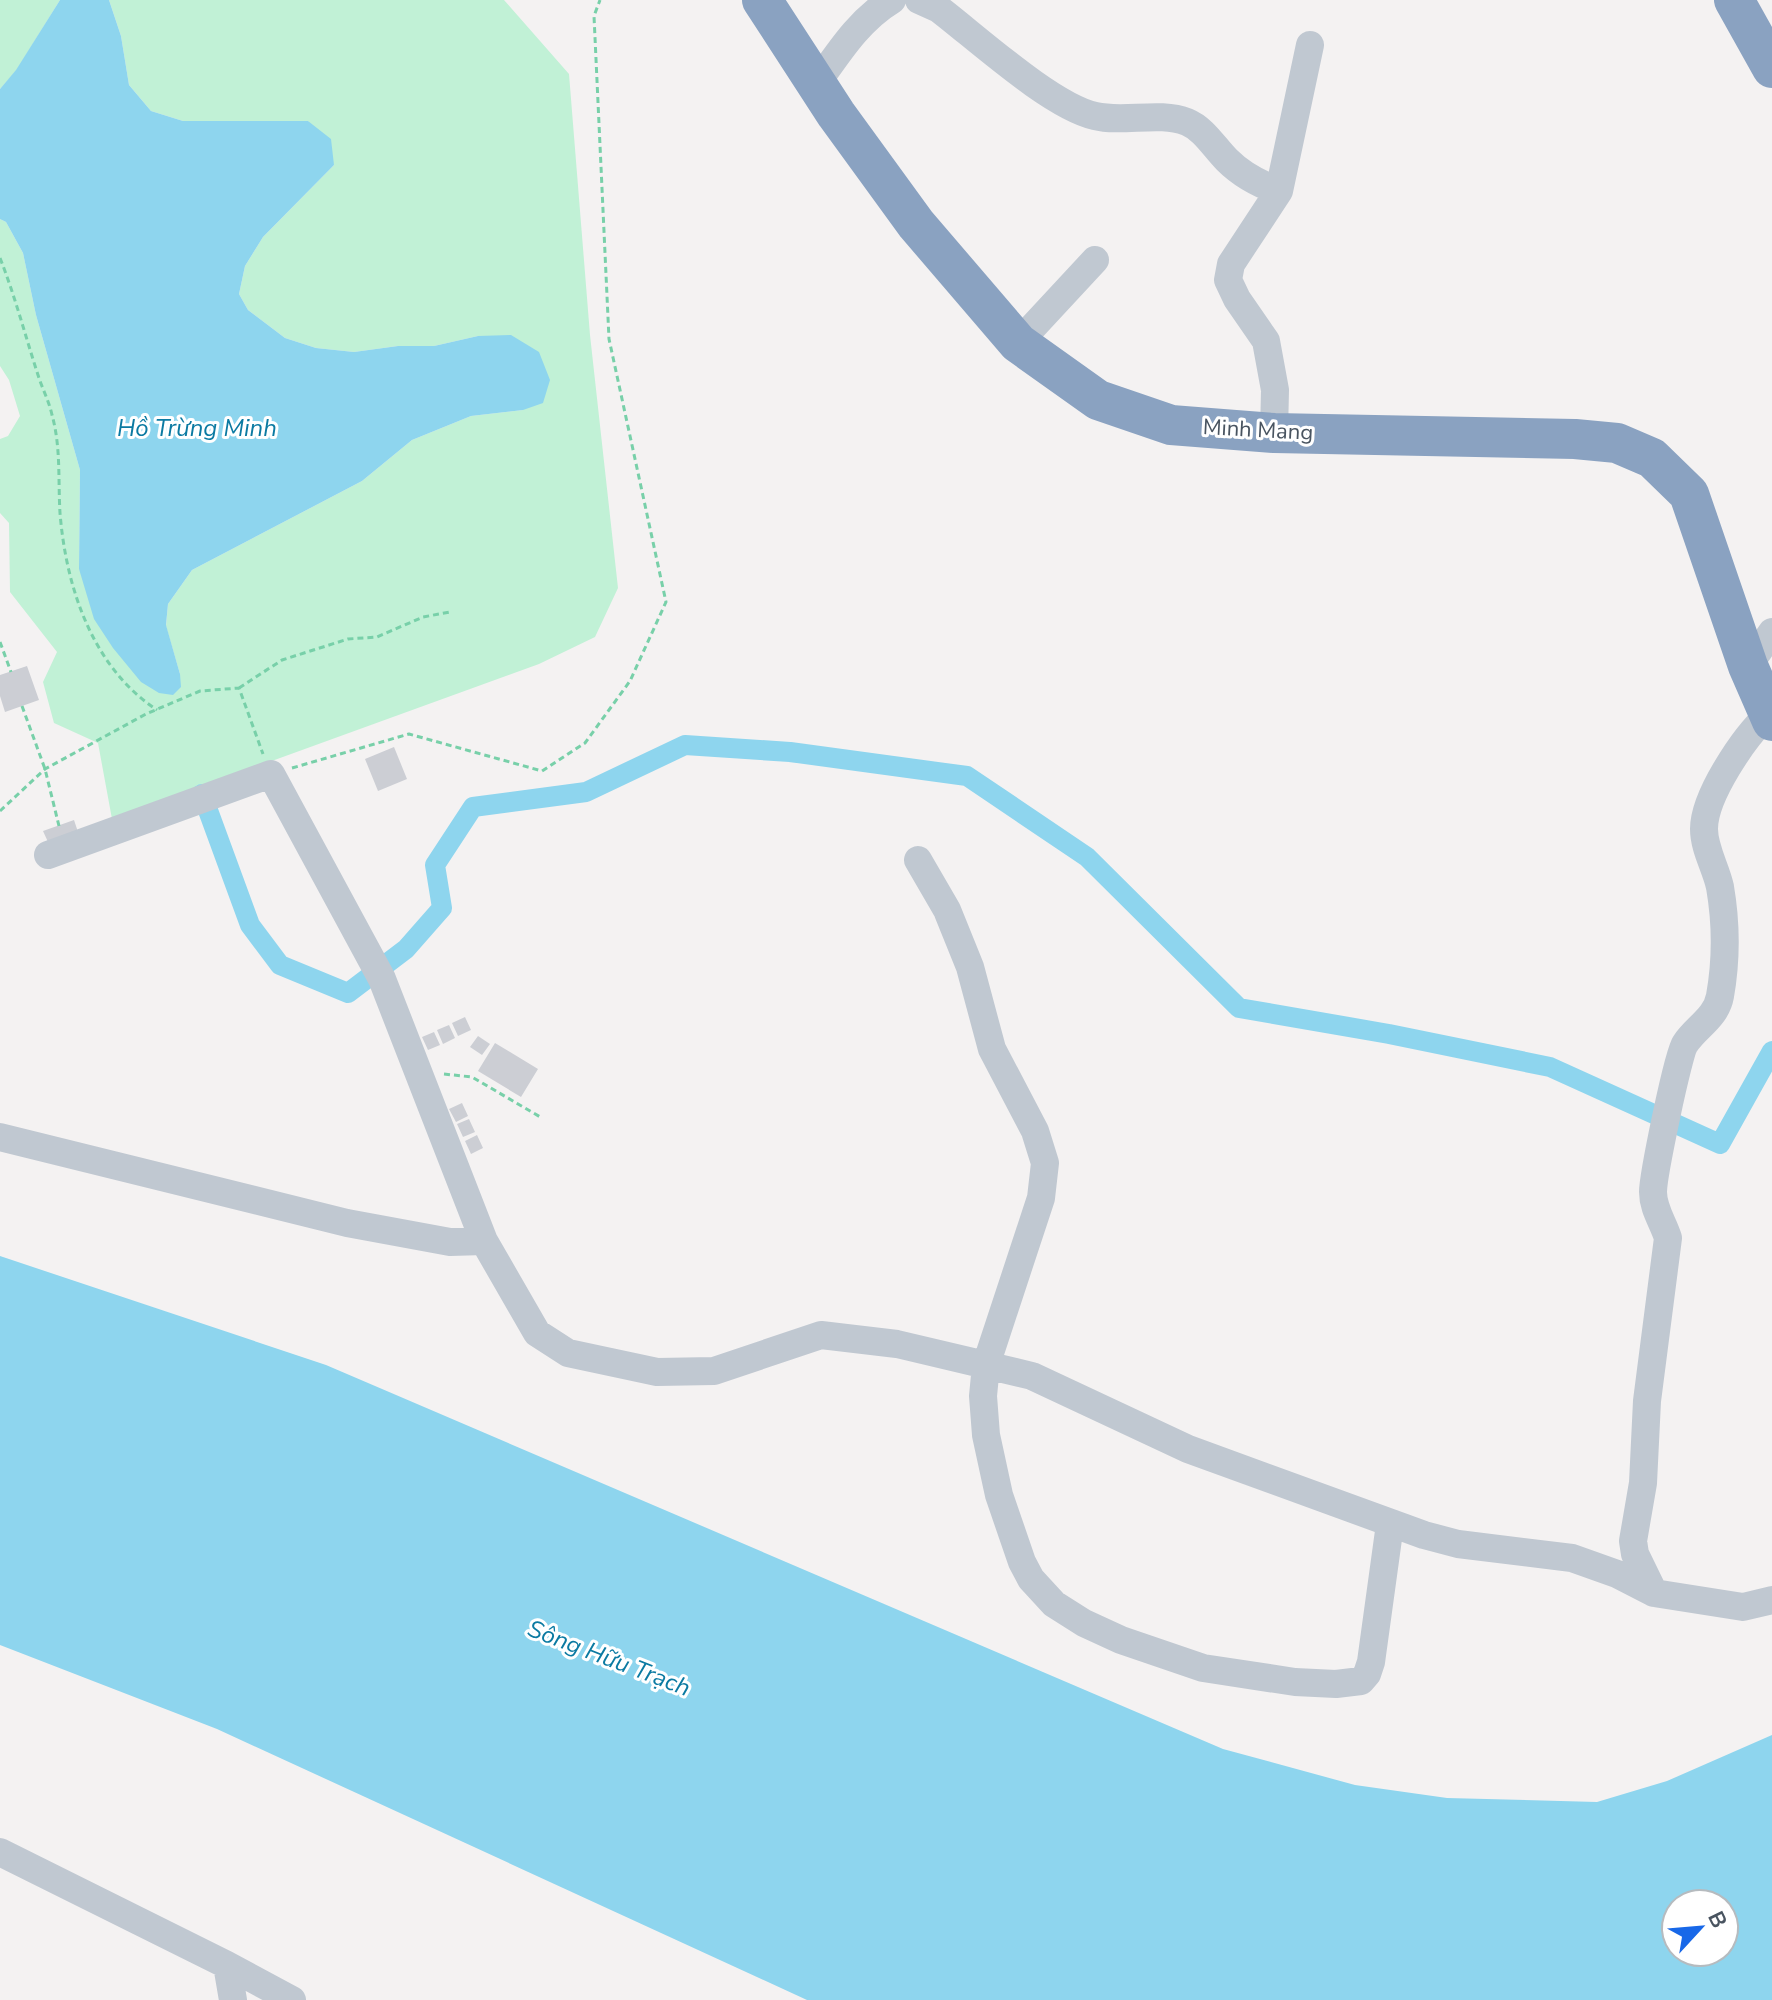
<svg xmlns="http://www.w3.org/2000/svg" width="1772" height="2000" font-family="'Nunito Sans',sans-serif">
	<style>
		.green { fill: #c1f1d6 }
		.water { fill: #8ed5ee; fill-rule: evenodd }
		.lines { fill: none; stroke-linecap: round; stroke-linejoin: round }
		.canal { stroke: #8ed5ee; stroke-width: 20 }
		.building { fill: #ccced4 }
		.path { stroke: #78d0a9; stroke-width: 3; stroke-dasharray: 6 4; stroke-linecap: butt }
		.minor { stroke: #c0c8d1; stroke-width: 28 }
		.highway { stroke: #8aa2c1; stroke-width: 40 }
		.labels { text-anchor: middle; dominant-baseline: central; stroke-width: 6; stroke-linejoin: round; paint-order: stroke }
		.street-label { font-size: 22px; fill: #495460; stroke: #fff }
		.water-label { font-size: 24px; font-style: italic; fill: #0b7aa2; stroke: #fff }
	</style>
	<rect width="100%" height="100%" fill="#f4f2f2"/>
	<path class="green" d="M0 0H60L16 71 0 89Z
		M109 0H504L569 74 590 335 618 588 595 637 539 664 112 819 98 743 54 723 43 682 57 652 10 592 9 523 0 513V439L8 436 20 416 9 380 0 366V219L6 222 23 253 36 315 80 470 79 569 180 674 166 626 168 604 192 570 362 481 412 440 471 416 523 410 478 336 434 346H398L354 352 316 348 285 338 248 310 239 294 245 266 263 237 334 165 308 121H183L151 111 129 85 121 36Z"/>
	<path class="water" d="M60 0H109L121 36 129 85 151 111 183 121H308L331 139 334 165 263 237 245 266 239 294 248 310 285 338 316 348 354 352 398 346H434L478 336 511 335 539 352 550 380 543 403 523 410 471 416 412 440 362 481 192 570 168 604 166 625 180 674 181 687 173 695 159 693 141 682 113 648 94 619 79 569 80 470 36 315 23 253 6 222 0 219V89L16 70Z
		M0 1256 326 1365 1223 1749 1355 1785 1447 1798 1597 1802 1667 1781 1772 1735V2000H807L217 1729 0 1645ZM1724 1904V1952H1676V1904Z"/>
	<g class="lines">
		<path class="canal" d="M202 794 250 925 280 965 348 993 406 949 442 908 435 865 473 807 586 792 685 745 790 752 967 776 1087 857 1239 1008 1389 1034 1550 1067 1720 1144 1772 1051"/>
	</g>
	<path class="building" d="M27 666 39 700 5 712 0 696V675Z
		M394 747 407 779 378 791 365 759Z
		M74 820 78 832 48 842 43 831Z
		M465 1017 471 1030 458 1036 452 1023Z
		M449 1025 455 1038 443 1044 437 1030Z
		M434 1032 440 1045 428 1050 422 1037Z
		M478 1036 490 1044 482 1055 470 1047Z
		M495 1043 538 1069 521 1097 478 1071Z
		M462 1103 468 1116 456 1122 449 1109Z
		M469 1119 475 1132 463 1137 457 1124Z
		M477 1135 483 1148 471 1154 465 1141Z"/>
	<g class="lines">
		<path class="path" d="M0 258C15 296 25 335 38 375 42 388 49 401 52 415 61 447 58 480 60 513 66 587 92 667 157 710
			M0 642 11 672
			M239 688 282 660 348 639 377 637 423 617 450 612
			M22 706 45 769 59 826
			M292 768 409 734 542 771 585 743 630 681 666 602 609 339 594 16 600 0
			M0 811 45 769 146 714 200 691 239 688 263 754
			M444 1074 472 1077 542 1118"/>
		<path class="minor" d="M919 0 939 9C977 38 1051 106 1095 116 1124 123 1159 111 1187 122 1204 129 1214 147 1227 160 1242 175 1259 184 1279 191
			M817 83C839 52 859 20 892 0
			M1018 343 1095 260
			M1274 433 1275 390 1266 341 1237 299 1228 280 1231 264 1279 191 1310 45
			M1748 666 1772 632
			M48 855 271 774 382 979 484 1241 537 1333 568 1353 657 1372 714 1371 821 1335 897 1344 1032 1376 1188 1449 1424 1535 1458 1544 1572 1558 1617 1574 1654 1593 1743 1607 1772 1600
			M918 860 947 910 970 967 992 1049 1035 1131 1045 1163 1041 1198 986 1365 983 1396 986 1435 999 1495 1022 1562 1031 1579 1054 1604 1084 1623 1121 1640 1203 1668 1295 1682 1336 1684 1361 1681 1367 1674 1371 1662 1390 1524
			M0 1137 347 1223 450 1242 484 1241
			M1654 1593 1635 1554 1633 1541 1643 1483 1647 1401 1668 1238C1663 1222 1653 1209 1653 1192 1653 1176 1678 1054 1685 1044 1696 1027 1716 1018 1720 996 1726 962 1726 922 1720 887 1716 868 1704 849 1704 829 1704 796 1744 737 1768 715
			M0 1852 227 1965 233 2000
			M227 1965 292 2000"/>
		<path class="highway" d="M762 0 836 114 916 224 1018 343 1098 400 1171 425 1274 433 1575 439 1617 443 1652 458 1689 494 1748 666 1772 721
			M1734 0 1772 68"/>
	</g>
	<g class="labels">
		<g class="street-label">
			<text transform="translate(1258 430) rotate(3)">Minh Mang</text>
		</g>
		<g class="water-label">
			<text x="197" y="428">Hồ Trừng Minh</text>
			<text transform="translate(609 1658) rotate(21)">Sông Hữu Trạch</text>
		</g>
	</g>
	<g transform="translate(1700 1928) rotate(64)"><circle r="38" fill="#ffffff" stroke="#b6bbbf" stroke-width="2"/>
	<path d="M0-6L14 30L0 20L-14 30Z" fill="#1868e8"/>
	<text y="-12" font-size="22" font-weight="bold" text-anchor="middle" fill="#495460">B</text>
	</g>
</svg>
